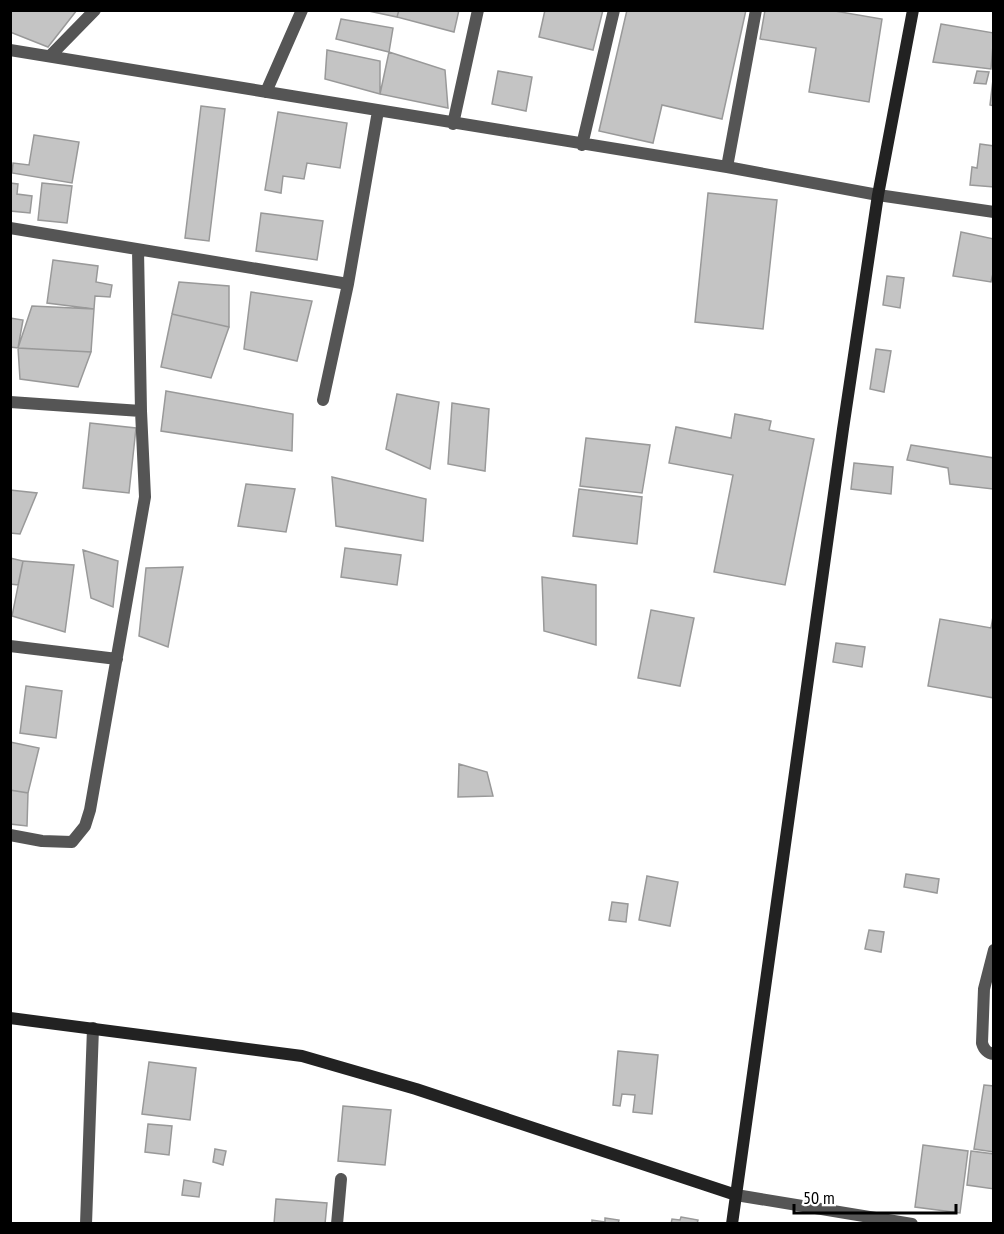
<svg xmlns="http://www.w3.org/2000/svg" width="1004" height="1234" font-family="'PT Sans Narrow',sans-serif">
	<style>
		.building { fill: #c4c4c4; stroke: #999; stroke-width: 1.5 }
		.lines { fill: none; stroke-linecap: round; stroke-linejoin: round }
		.street { stroke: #555; stroke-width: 12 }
		.secondary { stroke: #222; stroke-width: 12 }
	</style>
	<rect width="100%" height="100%" fill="#fff"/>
	<path class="building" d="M10 10H77L48 47 10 32Z
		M364 10H399L397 17Z
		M399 10H459L454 32 397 17Z
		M545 10H603L593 50 539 37Z
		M627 10H746L722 119 662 105 653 143 599 131Z
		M765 10H829L882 19 869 102 809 92 816 48 760 39Z
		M341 19 393 28 389 52 336 39Z
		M941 24 994 33 991 69 933 62Z
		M327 50 380 61V94L325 79Z
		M389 52 445 70 448 108 380 94Z
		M498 71 532 77 526 111 492 104Z
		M977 71 989 72 986 84 974 83Z
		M994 71V106L990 105Z
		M201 106 225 109 209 241 185 238Z
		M278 112 347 123 340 168 307 163 304 179 283 176 281 193 265 190Z
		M34 135 79 142 72 183 12 173 13 163 29 165Z
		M980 144 994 146V187L970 185 972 167 977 168Z
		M10 183 18 184 17 194 32 196 30 213 10 211Z
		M42 183 72 186 67 223 38 220Z
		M708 193 777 200 763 329 695 322Z
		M261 213 323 221 317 260 256 251Z
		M961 232 994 239V269L991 282 953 276Z
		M53 260 98 266 96 282 112 285 110 297 95 296 94 309 47 303Z
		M887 276 904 278 900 308 883 305Z
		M179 282 229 286V327L172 314Z
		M251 292 312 301 297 361 244 349Z
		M32 306 94 309 91 352 18 348Z
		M172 314 229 327 211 378 161 367Z
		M10 318 23 320 18 348 10 347Z
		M18 348 91 352 78 387 20 379Z
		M876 349 891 351 884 392 870 389Z
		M166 391 293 414 292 451 161 431Z
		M397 394 439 402 430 469 386 449Z
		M452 403 489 409 485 471 448 464Z
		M735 414 771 421 769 430 814 439 785 585 714 572 733 475 669 463 676 427 731 438Z
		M90 423 136 428 129 493 83 488Z
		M586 438 650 445 642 493 580 486Z
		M911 445 994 458 993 489 950 484 948 468 907 460Z
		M854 463 893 467 891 494 851 489Z
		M332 477 426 499 423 541 336 526Z
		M246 484 295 489 286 532 238 526Z
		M579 489 642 497 637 544 573 536Z
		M10 490 37 493 20 534 10 533Z
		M345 548 401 555 397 585 341 577Z
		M83 550 118 561 113 607 91 598Z
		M10 558 23 561 18 585 10 584Z
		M23 561 74 565 65 632 12 616Z
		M183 567 168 647 139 636 146 568Z
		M542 577 596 585V645L544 631Z
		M651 610 694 618 680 686 638 678Z
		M994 611V698L928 686 940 619 991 628Z
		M836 643 865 647 862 667 833 662Z
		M26 686 62 691 56 738 20 733Z
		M10 742 39 748 28 793 10 790Z
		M459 764 487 772 493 796 458 797Z
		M10 790 28 793 27 826 10 824Z
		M906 874 939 879 937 893 904 887Z
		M647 876 678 882 670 926 639 920Z
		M612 902 628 904 626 922 609 920Z
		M869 930 884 932 881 952 865 949Z
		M618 1051 658 1055 652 1114 633 1112 635 1095 622 1094 620 1106 613 1105Z
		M149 1062 196 1068 190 1120 142 1114Z
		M984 1085 994 1086V1152L974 1149Z
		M343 1106 391 1110 385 1165 338 1161Z
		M148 1124 172 1126 169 1155 145 1152Z
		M923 1145 968 1151 960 1213 915 1207Z
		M215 1149 226 1151 223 1165 213 1162Z
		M971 1151 994 1154V1189L967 1185Z
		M184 1180 201 1183 199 1197 182 1195Z
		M276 1199 327 1203 325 1224H274Z
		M681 1217 698 1220 697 1224H671L672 1219 680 1220Z
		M605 1218 619 1220 618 1224H592V1220L605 1222Z"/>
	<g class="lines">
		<path class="street" d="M10 50 727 167 878 195 994 212
			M50 56 95 10
			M266 92 302 10
			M453 124 478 10
			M582 145 614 10
			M727 167 756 10
			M10 228 348 284
			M323 400 348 284 378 111
			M10 402 141 411 138 250
			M10 646 117 659
			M10 835 42 841 72 842 85 826 90 810 145 497 141 411
			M994 950 984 989 982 1043C984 1050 987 1053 994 1054
			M736 1195 912 1224
			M86 1224 93 1028
			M337 1224 341 1179"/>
		<path class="secondary" d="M10 1018 302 1056 416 1089 736 1195
			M732 1224 843 429 878 195 913 10"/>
	</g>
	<rect width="1004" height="1234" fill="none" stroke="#000000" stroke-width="24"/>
	<path d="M794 1204v9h162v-9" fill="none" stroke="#000000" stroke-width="3"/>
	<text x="803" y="1204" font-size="18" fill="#000000" stroke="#ffffff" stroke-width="4.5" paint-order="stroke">50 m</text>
</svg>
